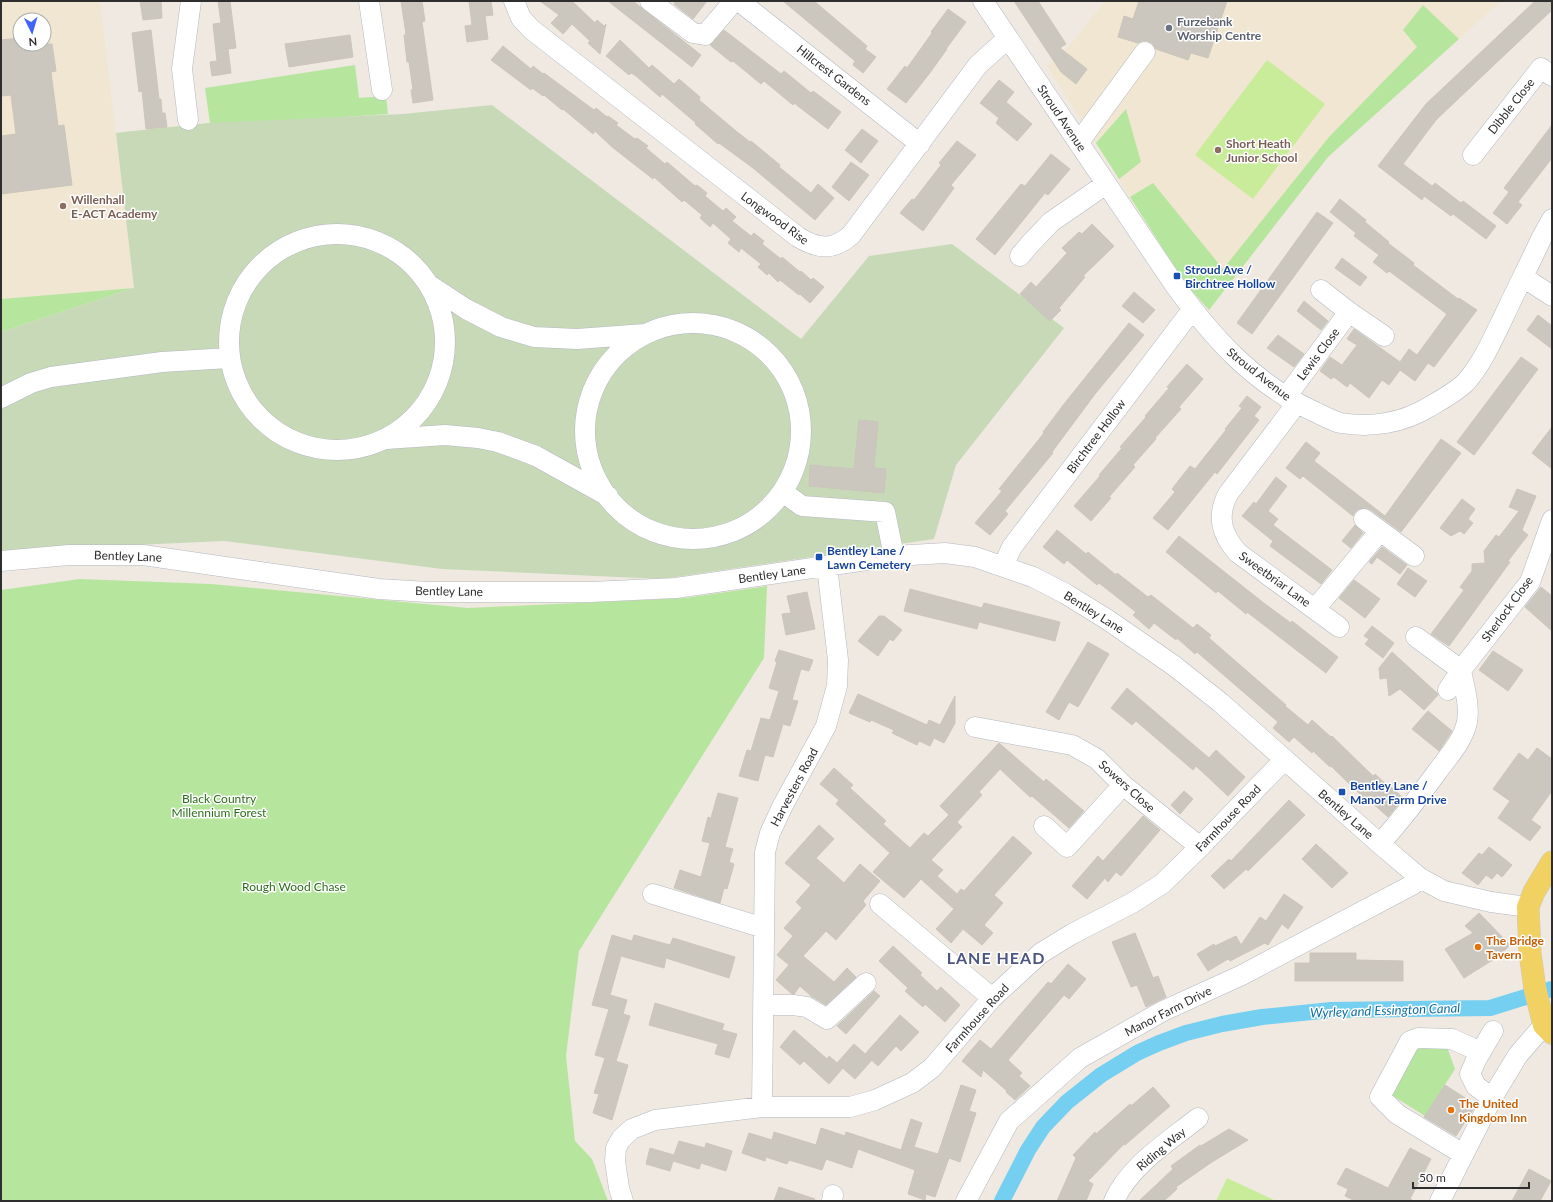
<svg xmlns="http://www.w3.org/2000/svg" width="1553" height="1202" font-family="Lato,sans-serif">
	<style>
		.education { fill: #f0e6d1; fill-rule: evenodd }
		.green { fill: #b6e59e }
		.cemetery { fill: #c8d9b8 }
		.pitch { fill: #c9ec9a }
		.lines { fill: none; stroke-linecap: round; stroke-linejoin: round }
		.canal { stroke: #75cff0; stroke-width: 16 }
		.building { fill: #cbc7bf; stroke: #cbc5ba }
		.minor-casing { stroke: #b4b7c1; stroke-width: 21 }
		.major-casing { stroke: #c9c9c9; stroke-width: 23 }
		.minor { stroke: #fff; stroke-width: 20 }
		.major { stroke: #f2d163; stroke-width: 22 }
		.worship-dot { fill: #6b7280; stroke: #fff; stroke-width: 1.5 }
		.education-dot { fill: #8d6e63; stroke: #fff; stroke-width: 1.5 }
		.transit-dot { fill: #1a4fb4; stroke: #fff; stroke-width: 1.5 }
		.food-dot { fill: #e8710a; stroke: #fff; stroke-width: 1.5 }
		.labels { text-anchor: middle; dominant-baseline: central; stroke-width: 3; stroke-linejoin: round; paint-order: stroke }
		.worship-label { font-size: 12px; font-weight: bold; fill: #5b616d; stroke: #fff; text-anchor: start }
		.street-label { font-size: 12px; fill: #2e2e2e; stroke: #fff }
		.education-label { font-size: 12px; font-weight: bold; fill: #785e54; stroke: #fff; text-anchor: start }
		.transit-label { font-size: 12px; font-weight: bold; fill: #164399; stroke: #fff; text-anchor: start }
		.park-label { font-size: 12px; fill: #2c6e1b; stroke: #fff }
		.food-label { font-size: 12px; font-weight: bold; fill: #c56008; stroke: #fff; text-anchor: start }
		.water-label { font-size: 13px; font-style: italic; fill: #0d6fa3; stroke: #fff }
		.district-label { font-size: 16px; font-weight: bold; letter-spacing: 1px; fill: #4d5680; stroke: #fff }
	</style>
	<rect width="100%" height="100%" fill="#efe9e1"/>
	<path class="education" d="M1 1H100L134 288 1 299ZM20 20H44V44H20Z
		M1105 1H1501L1328 157 1209 310 1185 283 1047 66 1071 44Z"/>
	<path class="green" d="M1423 5 1459 39 1328 157 1209 310 1185 283 1130 197 1153 183 1223 269 1329 137 1417 47 1403 30Z
		M355 65 359 98 386 96 388 114 116 133 210 123 205 88Z
		M1126 109 1141 162 1119 179 1096 143Z
		M134 288 1 332V299Z
		M80 579 211 584 468 608 685 598 767 586 764 658 579 951 566 1056 575 1141 592 1159 608 1201H1V590Z
		M1420 1044 1447 1047 1455 1069 1425 1116 1390 1094Z"/>
	<path class="cemetery" d="M492 105 801 339 869 256 952 244 1064 328 956 465 934 539 662 579 442 569 224 541 1 551V332L134 288 116 133 210 123 403 114Z"/>
	<path class="pitch" d="M1267 60 1325 104 1253 199 1195 155Z
		M1227 1178 1276 1201H1216Z"/>
	<g class="lines">
		<path class="canal" d="M1002 1201 1028 1150 1043 1127 1067 1102 1101 1075 1137 1053 1159 1043 1186 1033 1222 1024 1262 1017 1331 1010 1490 1008 1552 989"/>
	</g>
	<path class="building" d="M140 1H161L162 18 143 20Z
		M218 1H230L236 48 228 49 231 73 212 76 210 62 217 61 213 24 221 23Z
		M401 1H422L425 21 422 22 433 100 413 103 411 90H413L409 62H407L404 35 406 34Z
		M469 1H491L493 15 485 16 488 39 467 42 465 26 472 25Z
		M540 1H572L595 23 597 20 604 26 606 24 600 54 588 43 590 41 572 24 563 34 551 23 559 15Z
		M608 1H633L701 55 692 67Z
		M676 1H707L693 19 674 4Z
		M783 1H814L867 46 865 49 876 57 863 73 853 65 855 61Z
		M1014 1H1038L1066 44 1060 48 1087 69 1076 84 1061 72Z
		M1139 1H1227L1208 58 1191 53 1188 60 1156 49 1152 43 1147 41H1141L1138 43 1118 37 1124 16 1133 19Z
		M1535 1H1552V10L1436 120 1403 164 1432 186 1435 183 1461 203 1463 201 1496 226 1486 239 1453 214 1451 216 1424 196 1422 200 1378 166 1426 104Z
		M948 9 966 22 946 49H947L929 74 906 103 887 89 905 66 907 68 932 33 931 32Z
		M151 30 159 99H161L162 113H165L167 127 146 129 142 91 139 92 132 33Z
		M724 30 781 74 784 71 811 93 813 91 841 112 828 129 794 103 793 105 764 81 761 84 733 61 731 62 710 45Z
		M350 35 353 57 289 67 285 44Z
		M20 38V44H52L56 71 51 72 58 126 64 125 72 185 1 194V136L16 134 11 95 1 96V40Z
		M620 40 649 68 652 65 674 84 679 79 700 97 699 100 736 131 750 142 751 141 780 165 779 167 811 193 818 184 834 198 815 220 753 168 719 143 718 144 695 124 696 123 662 94 660 97 636 76 631 73 629 75 606 56Z
		M503 46 531 69 533 66 543 74 544 73 594 110 596 108 607 117 608 116 618 123 616 125 635 139 637 138 648 146 646 148 665 164 667 162 695 186 697 185 707 193 705 196 723 211 726 208 736 217 732 221 751 236 754 233 764 241 762 244 781 259 782 257 800 272 801 271 811 280 813 278 824 287 810 303 800 294 799 295 780 280 778 282 769 273 767 275 758 267 761 264 741 248 739 252 728 243 731 239 713 223 710 227 700 218 702 215 684 200 682 202 654 177 653 179 612 147 595 131 593 134 563 109 562 110 544 95 543 96 532 88 531 90 491 60Z
		M999 80 1014 92 1006 102 1032 124 1017 141 996 123 999 118 980 103Z
		M1552 125V158L1518 202 1522 205 1507 224 1493 213 1509 192 1504 188Z
		M862 129 878 141 861 163 845 150Z
		M957 141 976 155 951 185 954 188 923 231 900 213 912 199 914 200 941 165 939 163Z
		M1051 154 1070 169 1048 195 1045 193 995 255 976 239 1021 184 1025 186Z
		M851 162 869 175 849 201 832 187Z
		M1340 199 1366 220 1365 222 1389 242 1388 243 1414 263 1413 265 1458 299 1459 298 1477 310 1434 367 1428 363 1415 381 1400 370 1389 385 1382 380 1369 398 1350 383 1347 387 1334 377 1331 379 1320 371 1330 357 1342 365 1357 345 1347 339 1354 329 1400 362 1409 349 1417 355 1447 314 1389 271 1387 273 1373 262 1379 255 1354 236 1356 233 1330 212Z
		M1317 212 1333 223 1252 334 1237 323Z
		M1092 224 1114 246 1083 276 1085 277 1059 308 1061 310 1050 321 1020 294 1031 282 1036 287 1067 253 1062 248 1079 232 1082 234Z
		M1342 258 1367 277 1360 286 1335 268Z
		M1134 292 1155 310 1143 323 1122 306Z
		M1304 301 1328 321 1321 330 1297 311Z
		M1538 315 1552 326V349L1527 330Z
		M1129 323 1144 335 1095 394 1052 452 1053 453 1005 511 1008 514 990 535 975 523 1002 491 999 489 1044 433 1043 432 1064 404Z
		M1278 335 1304 354 1294 367 1267 348Z
		M1521 357 1538 369 1474 455 1457 442Z
		M1187 364 1203 379 1179 407 1181 409 1155 438 1156 439 1133 465 1135 467 1109 497 1111 498 1091 521 1074 506 1100 476 1099 475 1122 448 1120 447 1146 417 1145 416 1169 388 1167 387Z
		M1247 396 1261 407 1254 416 1259 420 1217 474 1215 472 1168 530 1153 518 1175 492 1172 489 1190 466 1195 469 1226 430 1225 429 1242 408 1239 406Z
		M859 420 878 422 874 468 886 469 884 493 809 486 810 465 854 469Z
		M1552 427V469L1532 453Z
		M1441 439 1461 453 1401 532 1371 510 1366 508 1359 509 1355 512 1353 516 1303 476 1300 479 1286 468 1306 442 1320 453 1314 461 1385 516Z
		M1276 477 1287 486 1268 511 1278 519 1273 525 1332 570 1321 584 1270 546 1273 541 1242 516 1254 502 1256 504Z
		M1517 489 1536 496 1522 530 1528 535 1508 561 1510 562 1449 646 1431 634 1464 590 1460 587 1472 571V564L1485 563 1484 551 1496 535 1499 537 1519 511 1509 507Z
		M1462 499 1475 509 1468 519 1473 523 1464 534 1460 531 1451 536 1440 528Z
		M1355 525 1363 533 1351 548 1342 541Z
		M1057 530 1086 554 1088 552 1116 575 1117 573 1148 597 1151 595 1193 628 1197 624 1211 635 1209 638 1286 705 1285 706 1308 725 1312 720 1331 737 1332 736 1373 776 1375 774 1388 786 1389 785 1403 798 1388 817 1368 799 1367 801 1331 766 1330 767 1313 751 1312 753 1294 737 1289 742 1273 728 1278 722 1197 652 1195 654 1177 638 1176 640 1154 623 1149 629 1133 615 1136 612 1099 583 1097 585 1067 560 1064 564 1043 547Z
		M1179 536 1265 604 1291 623 1292 621 1338 657 1326 673 1247 612 1246 614 1218 591 1216 593 1166 552Z
		M1382 547 1407 565 1400 574 1377 557 1372 564 1369 562Z
		M1408 568 1427 581 1415 597 1397 584Z
		M1354 580 1380 599 1365 618 1339 598Z
		M1541 587 1552 596V631L1525 607Z
		M910 589 982 608 984 603 1060 622 1055 641 979 622 977 629 904 611Z
		M807 592 815 629 786 635 782 614 791 613 787 596Z
		M879 616H884L902 630 893 641 890 639 878 656 858 641Z
		M1372 626 1394 643 1383 658 1365 644 1369 639 1364 636Z
		M1088 642 1109 654 1078 707 1069 702 1059 720 1046 712Z
		M779 650 813 660 809 671 801 669 792 700 798 701 790 726 783 724 773 757 765 755 758 781 739 776 747 750 751 751 761 718 770 720 779 691 769 688 777 662 775 661Z
		M1493 651 1523 670 1508 691 1479 670Z
		M1392 652 1437 693 1438 695 1424 710 1400 689 1389 696 1387 678 1380 679 1379 668Z
		M1127 688 1209 758 1216 750 1245 777 1228 796 1196 766 1193 770 1136 721 1132 725 1111 708Z
		M858 694 927 725 929 720 940 725 955 696V723L944 743 934 738 930 746 919 741 917 745 892 733 894 730 871 720 870 722 849 713Z
		M1428 711 1452 731 1439 751 1412 729Z
		M999 743 1044 782 1046 779 1084 811 1069 828 1032 796 1030 797 1000 769 979 792 982 795 957 822 954 819 962 827 931 860 943 870 937 876 957 894 961 889 964 891 1013 836 1032 853 994 895 1003 903 984 925 993 933 982 945 963 929 951 943 936 929 954 909 921 879 904 898 873 872 890 853 836 804 839 800 820 784 834 768 853 785 850 788 886 821 883 824 910 848 924 833 928 836 949 815 940 806Z
		M1537 748 1552 759V791L1531 820 1541 827 1530 841 1498 818 1510 801 1493 789 1519 753 1528 760Z
		M1184 791 1193 799 1180 814 1171 805Z
		M718 793 738 798 725 847 733 849 729 862 734 864 727 889 724 888 720 903 674 888 680 870 701 877 710 843 702 841 708 817 711 818Z
		M1289 800 1305 815 1248 871 1246 869 1224 889 1211 876 1229 859 1231 861Z
		M1143 816 1160 830 1121 876 1116 872 1108 882 1105 878 1087 899 1072 886 1098 856 1103 861Z
		M819 825 834 839 816 858 844 883 860 864 880 881 863 901 866 905 836 940 826 931 803 956 834 982 847 968 856 977 826 1005 811 996 800 986 794 994H792L776 980 789 965 777 955 793 936 784 928 802 908 796 902 811 885 785 863Z
		M1316 844 1348 873 1332 888 1302 859Z
		M1489 847 1512 865 1502 877 1497 873 1492 879 1486 875 1478 885 1462 873 1479 853 1482 855Z
		M1284 894 1303 907 1288 929 1282 924 1268 945 1265 943 1230 961 1228 959 1208 971 1197 954 1214 944 1215 946 1236 936 1241 945 1260 917 1266 921Z
		M1479 913 1510 945 1499 956 1464 978 1445 949 1473 933 1465 926Z
		M1135 933 1153 978 1158 976 1166 997 1146 1007 1137 985 1131 987 1112 942Z
		M612 935 632 941 634 935 670 945 673 938 735 957 729 978 666 958 664 968 621 956 610 995 627 1000 623 1014 630 1016 616 1061 595 1055 609 1009 592 1005Z
		M893 946 922 973 920 975 937 991 941 987 960 1005 945 1022 925 1004 923 1007 905 991 908 988 879 961Z
		M1310 953H1356V960L1403 961V981H1295V963H1310Z
		M1068 964 1086 979 1069 999 1064 995 1008 1060 1022 1073 1019 1076 1030 1086 1015 1100 1006 1092 1007 1091 983 1070 981 1077 962 1061 980 1040 991 1049 1048 982 1051 984Z
		M874 991 880 996 846 1034 837 1026Z
		M655 1003 724 1024 722 1030 737 1034 729 1058 715 1054 718 1044 649 1025Z
		M900 1015 919 1032 901 1051 896 1046 878 1066 865 1054Z
		M794 1030 827 1059 829 1056 843 1068 829 1084 804 1061 800 1065 780 1047Z
		M854 1044 872 1060 855 1079 837 1063Z
		M605 1058 628 1065 612 1120 593 1113 599 1094 594 1093Z
		M961 1085 976 1090 969 1111 976 1113 960 1162 949 1158 935 1197 926 1194 925 1200 908 1194 915 1170 858 1149 852 1168 826 1159 822 1170 789 1160 787 1164 766 1157 765 1161 742 1153 749 1133 772 1140 774 1132 816 1145 821 1128 845 1136 846 1132 901 1150 911 1119 922 1123 914 1147 938 1154Z
		M1445 1085 1476 1105 1456 1136 1424 1117Z
		M1153 1087 1170 1106 1125 1145 1124 1144 1088 1181 1093 1184 1086 1201H1057L1076 1158 1073 1155 1095 1132 1096 1134 1130 1104 1131 1106Z
		M1229 1129 1248 1140 1212 1162 1176 1187 1177 1189 1164 1201H1139L1173 1169 1171 1166 1200 1145 1201 1146Z
		M679 1141 705 1148 706 1143 732 1151 726 1171 701 1163 699 1169 673 1161 670 1171 646 1164 650 1148 674 1155Z
		M1410 1148 1431 1159 1410 1199 1414 1201H1355L1345 1196 1348 1189 1337 1184 1346 1168 1388 1188Z
		M1529 1169 1551 1181 1540 1201H1512Z
		M779 1187 815 1199 814 1201H774Z"/>
	<g class="lines">
		<defs>
			<path id="minor" d="M369 1 382 90
				M514 1 521 18 531 29 798 237C818 249 833 251 851 235L978 65 1008 38
				M650 1 693 33 705 35 734 1
				M739 1 920 144
				M983 1 1174 284C1212 337 1253 383 1313 411 1322 415 1332 421 1341 423 1371 428 1403 423 1429 407 1441 400 1456 392 1466 382 1484 361 1493 338 1505 314 1517 288 1530 263 1542 237L1552 219
				M188 120 182 69 191 1
				M1079 142 1145 52
				M1473 155 1541 68 1552 76
				M229 342a108 108 0 1 1 216 0a108 108 0 1 1-216 0Z
				M1020 256 1030 244 1051 222 1106 184
				M1523 277 1552 296
				M428 284 466 309 501 327 534 337 577 339 645 334
				M1321 290 1349 312
				M585 431a108 108 0 1 1 216 0a108 108 0 1 1-216 0Z
				M1286 397 1349 312 1384 336
				M1 398 31 383 51 377 162 362 229 358
				M1297 403 1228 494C1216 517 1222 535 1238 553L1339 627
				M386 439 445 435 478 438 498 442 536 456 608 496
				M783 492 802 506 885 512 894 556
				M1364 519 1414 556
				M1 561 69 555H143L379 589 428 592H591L676 588 894 556 945 553 975 557 1033 577 1066 594 1108 620 1173 665 1221 703 1380 844 1420 878 1444 891 1491 902 1528 907
				M1003 566 1012 547 1192 310
				M1315 609 1380 531
				M1448 690 1461 670 1530 582 1552 520
				M975 727 1072 745 1097 759 1123 785 1200 847
				M1044 826 1067 847 1123 785
				M1380 844C1400 821 1419 797 1437 772 1448 757 1463 741 1467 722 1470 705 1464 687 1461 670L1416 637
				M653 894 764 928
				M880 904 992 998
				M763 1005H793L807 1007 827 1019 866 983
				M1492 1098 1476 1086 1470 1074 1476 1060 1493 1031
				M762 1107 765 852 770 833 782 807 826 726 837 686 838 660 827 566
				M1463 1154 1397 1114 1380 1097 1410 1041 1418 1038 1452 1039 1481 1052
				M623 1201 619 1188 615 1161 616 1148 621 1139 632 1129 655 1120 762 1107H850L875 1100 912 1083 932 1068 992 998 1041 953 1072 934 1132 903 1162 884 1200 847 1284 760
				M832 1201 833 1195
				M966 1201 1009 1121 1080 1058 1163 1011 1242 975 1412 885 1420 878
				M1114 1201C1130 1165 1168 1142 1198 1118
				M1440 1201 1492 1098 1518 1055 1544 1025"/>
			<path id="major" d="M1552 862 1534 892 1528 907 1530 953 1535 989 1544 1025 1552 1033"/>
		</defs>
		<use href="#minor" class="minor-casing"/>
		<use href="#major" class="major-casing"/>
		<use href="#minor" class="minor"/>
		<use href="#major" class="major"/>
	</g>
	<circle class="worship-dot" cx="1169" cy="28" r="4"/>
	<g class="education-dot">
		<circle cx="1218" cy="150" r="4"/>
		<circle cx="63" cy="206" r="4"/>
	</g>
	<g class="transit-dot">
		<rect x="1173" y="272" width="8" height="8" rx="2"/>
		<rect x="815" y="553" width="8" height="8" rx="2"/>
		<rect x="1338" y="788" width="8" height="8" rx="2"/>
	</g>
	<g class="food-dot">
		<circle cx="1478" cy="947" r="4"/>
		<circle cx="1451" cy="1110" r="4"/>
	</g>
	<g class="labels">
		<g class="worship-label">
			<text x="1177" y="21">Furzebank<tspan x="1177" dy="14">Worship Centre</tspan></text>
		</g>
		<g class="street-label">
			<text transform="translate(834 75) rotate(38)">Hillcrest Gardens</text>
			<text transform="translate(1511 106) rotate(-52)">Dibble Close</text>
			<text transform="translate(1062 118) rotate(56)">Stroud Avenue</text>
			<text transform="translate(775 218) rotate(36)">Longwood Rise</text>
			<text transform="translate(1318 354) rotate(-53)">Lewis Close</text>
			<text transform="translate(1259 374) rotate(38)">Stroud Avenue</text>
			<text transform="translate(1096 436) rotate(-53)">Birchtree Hollow</text>
			<text transform="translate(128 556) rotate(2)">Bentley Lane</text>
			<text transform="translate(772 574) rotate(-8)">Bentley Lane</text>
			<text transform="translate(1275 579) rotate(36)">Sweetbriar Lane</text>
			<text transform="translate(449 591) rotate(1)">Bentley Lane</text>
			<text transform="translate(1507 609) rotate(-54)">Sherlock Close</text>
			<text transform="translate(1094 612) rotate(32)">Bentley Lane</text>
			<text transform="translate(1127 786) rotate(42)">Sowers Close</text>
			<text transform="translate(794 787) rotate(-62)">Harvesters Road</text>
			<text transform="translate(1346 814) rotate(41)">Bentley Lane</text>
			<text transform="translate(1228 818) rotate(-46)">Farmhouse Road</text>
			<text transform="translate(1168 1011) rotate(-27)">Manor Farm Drive</text>
			<text transform="translate(977 1018) rotate(-48)">Farmhouse Road</text>
			<text transform="translate(1161 1149) rotate(-40)">Riding Way</text>
		</g>
		<g class="education-label">
			<text x="1226" y="143">Short Heath<tspan x="1226" dy="14">Junior School</tspan></text>
			<text x="71" y="199">Willenhall<tspan x="71" dy="14">E-ACT Academy</tspan></text>
		</g>
		<g class="transit-label">
			<text x="1185" y="269">Stroud Ave /<tspan x="1185" dy="14">Birchtree Hollow</tspan></text>
			<text x="827" y="550">Bentley Lane /<tspan x="827" dy="14">Lawn Cemetery</tspan></text>
			<text x="1350" y="785">Bentley Lane /<tspan x="1350" dy="14">Manor Farm Drive</tspan></text>
		</g>
		<g class="park-label">
			<text x="219" y="798">Black Country<tspan x="219" dy="14">Millennium Forest</tspan></text>
			<text x="294" y="886">Rough Wood Chase</text>
		</g>
		<g class="food-label">
			<text x="1486" y="940">The Bridge<tspan x="1486" dy="14">Tavern</tspan></text>
			<text x="1459" y="1103">The United<tspan x="1459" dy="14">Kingdom Inn</tspan></text>
		</g>
		<g class="water-label">
			<text transform="translate(1385 1010) rotate(-2)">Wyrley and Essington Canal</text>
		</g>
		<g class="district-label">
			<text x="996" y="957">LANE HEAD</text>
		</g>
	</g>
	<rect width="1553" height="1202" fill="none" stroke="#2e2e2e" stroke-width="4"/>
	<g transform="translate(32 32) rotate(175)"><circle r="19" fill="#ffffff" stroke="#ababab"/>
	<path d="M0-3L7 15L0 10L-7 15Z" fill="#4264fb"/>
	<text y="-6" font-size="11" font-weight="bold" text-anchor="middle" fill="#2e2e2e">N</text>
	</g>
	<path d="M1413 1182v6h116v-6" fill="none" stroke="#2e2e2e" stroke-width="2"/>
	<text x="1419" y="1182" font-size="12" fill="#2e2e2e" stroke="#ffffff" stroke-width="3" paint-order="stroke">50 m</text>
</svg>
